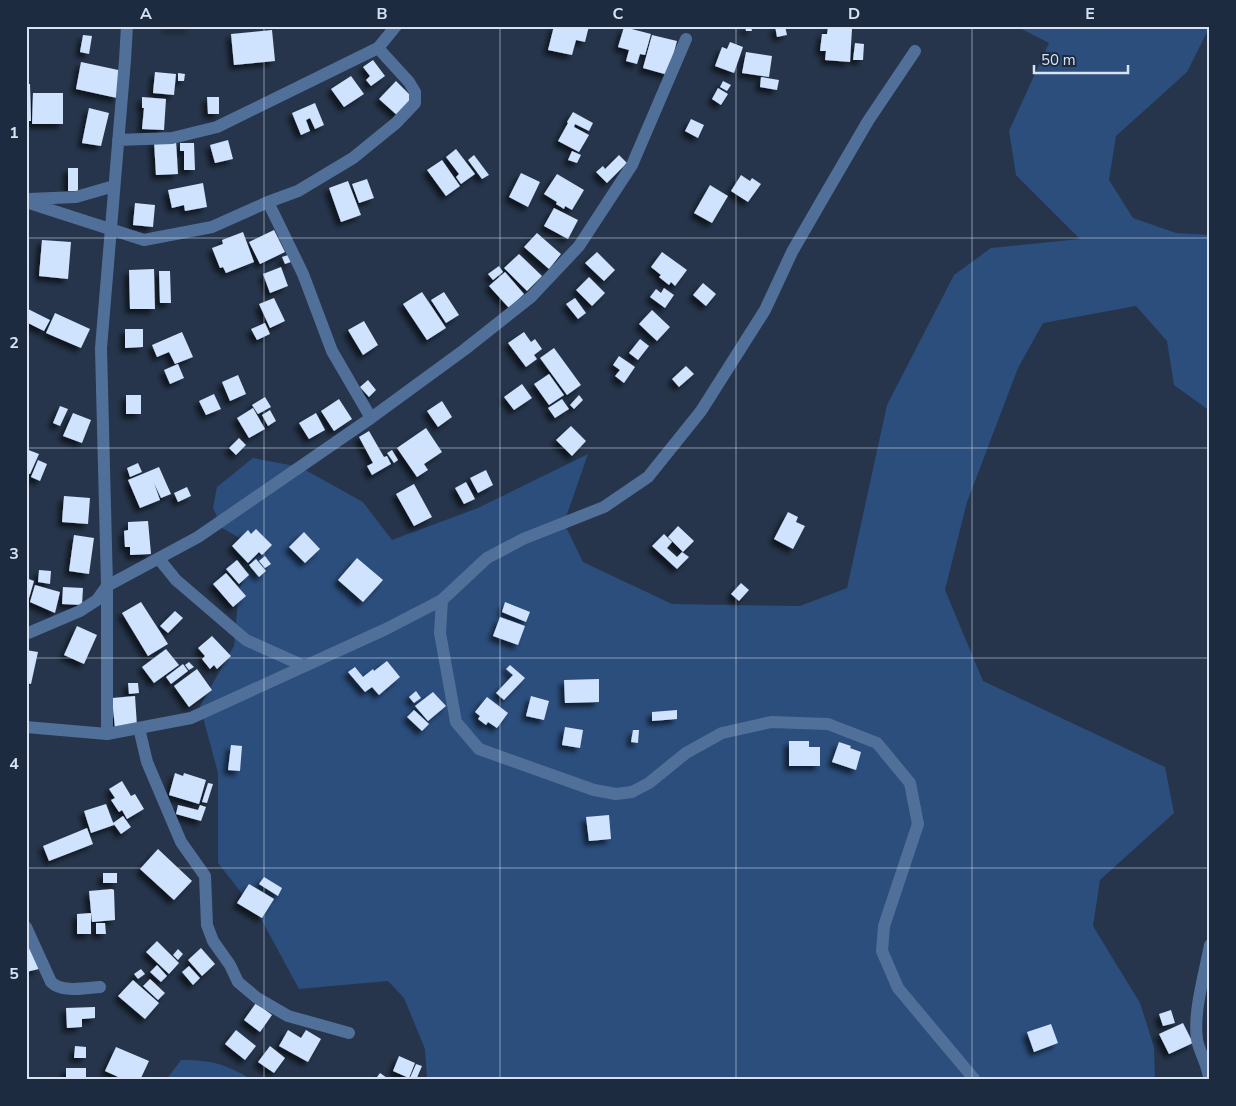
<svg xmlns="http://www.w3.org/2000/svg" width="1236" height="1106" font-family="'Nunito Sans',sans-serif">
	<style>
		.green { fill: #2b4e7d }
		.building { fill: #cfe3fe; filter: url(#shadow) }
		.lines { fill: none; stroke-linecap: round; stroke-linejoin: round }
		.minor { stroke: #517099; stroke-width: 12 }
		.tertiary { stroke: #517099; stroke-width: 12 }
		.grid { fill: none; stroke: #d8e2f0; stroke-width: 1; stroke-opacity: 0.55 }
		.neatline { fill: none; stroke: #d8e2f0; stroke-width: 2 }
		.grid-label { font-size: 16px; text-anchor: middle; font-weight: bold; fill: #d8e2f0 }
	</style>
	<defs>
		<filter id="shadow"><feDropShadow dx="-4.5" dy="4.5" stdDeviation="2.5" flood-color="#0009"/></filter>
	</defs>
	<rect width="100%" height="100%" fill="#26354b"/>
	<path class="green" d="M1016 26H1210L1187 72 1116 136 1109 180 1133 218 1176 233 1210 235V411L1174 385 1167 341 1136 306 1043 323 1018 368 967 502 945 590 983 681 1165 767 1174 813 1100 880 1093 926 1140 1003 1154 1047 1155 1080H427L425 1049 404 998 388 981 299 989 260 917 218 863V773L200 706 234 646 239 589 259 549 222 528 213 508 217 487 253 458 300 467 363 502 392 540 478 508 588 454 564 523 583 562 672 604 800 606 847 588 887 405 954 275 991 248 1080 239 1016 175 1009 131 1049 43Z
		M181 1060C213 1060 225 1064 253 1080H166Z"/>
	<path class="building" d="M167 26H191V28H167Z
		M554 26H589L585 42 576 40 572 55 548 50Z
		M745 26H751L752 31H746Z
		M775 26H785L787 35 777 37Z
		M624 27 651 34 645 55 640 54 637 64 626 61 629 50 618 47Z
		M828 27 852 29 850 62 825 60 826 51H820L822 34H827Z
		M272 30 275 61 234 65 231 34Z
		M83 35 92 36 89 54 80 52Z
		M652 35 677 41 668 75 643 68Z
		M730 42 743 47 734 73 715 66 722 47 727 49Z
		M855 43 864 44 863 60H853Z
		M746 52 772 56 769 77 742 73Z
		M373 60 385 76 371 86 366 80 370 76 363 67Z
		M81 62 123 71 117 98 76 89Z
		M155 72 176 74 174 95 153 93Z
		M178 73 185 74 184 81H178Z
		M351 76 364 94 344 107 331 89Z
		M761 77 779 80 777 90 760 87Z
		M396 81 414 99 398 116 379 99Z
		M723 81 731 85 727 91 720 87Z
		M26 84H30L31 121H26Z
		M718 88 728 94 721 105 712 99Z
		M33 93H63V124H32Z
		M142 97 166 99 164 130 142 129 144 108H142Z
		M207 97H219V114H208Z
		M315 103 324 125 315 129 310 118 306 120 310 131 301 135 292 113Z
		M89 108 109 113 101 146 82 143Z
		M573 112 593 123 589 131 575 124 574 127 589 135 579 152 558 141 568 123 567 122Z
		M691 119 704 125 698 138 685 131Z
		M176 140 178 174 156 175 154 141Z
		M228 140 233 159 215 163 210 145Z
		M180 143H194L195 170H184V151H180Z
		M456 149 475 174 461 184 456 177 459 174 446 157Z
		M572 151 581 155 577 163 568 160Z
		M474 155 489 175 482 179 468 160Z
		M619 155 627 163 607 183 596 172 603 166 605 169Z
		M442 160 460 186 446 196 427 170Z
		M68 168H78V191H68Z
		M521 173 540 182 528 207 509 197Z
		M557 174 584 190 572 210 565 206 564 209 556 204 557 202 544 194Z
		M741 175 750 181 752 178 761 184 748 202 731 191Z
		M367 179 374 198 359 203 352 184Z
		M348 181 361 215 341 222 329 188Z
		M203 183 207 207 185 211 184 205 172 208 168 190Z
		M710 185 728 196 712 223 694 213Z
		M135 203 155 205 153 227 133 225Z
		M554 208 578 220 568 239 544 226Z
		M274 230 285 252 260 264 249 242Z
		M243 232 254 262 226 273 223 267 220 268 212 248 223 244 222 240Z
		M537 233 561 254 549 269 524 247Z
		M42 240 71 242 68 279 39 276Z
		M597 252 615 270 604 281 585 263Z
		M662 252 687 270 675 286 671 282 669 285 659 277 661 275 651 267Z
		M519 254 542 276 527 291 504 268Z
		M288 255 291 262 285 264 282 257Z
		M499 266 503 272 493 280 488 274Z
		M281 267 288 286 270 293 263 274Z
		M154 269 155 309H130L129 270Z
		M159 271H170L171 303H160Z
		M505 272 524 294 509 308 489 286Z
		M589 277 605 293 592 306 576 290Z
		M703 283 716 294 706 306 693 295Z
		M664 288 674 295 665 308 650 297 656 289 661 293Z
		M422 292 446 328 427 340 403 304Z
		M444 292 459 315 446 323 431 300Z
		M274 298 285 321 270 328 259 304Z
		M575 298 586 313 578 319 566 304Z
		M26 308 50 320 44 331 26 322Z
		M652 310 670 327 657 341 639 324Z
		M55 313 90 329 81 348 46 333Z
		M364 321 378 345 363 355 348 330Z
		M265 323 270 334 257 340 251 329Z
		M125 329H143V347L125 348Z
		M182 332 193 357 175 364 169 352 157 357 152 345Z
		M524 332 531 342 535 339 542 349 534 355 537 359 526 367 508 343Z
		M640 339 649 346 638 360 629 353Z
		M554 348 581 385 567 395 540 358Z
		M619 356 635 367 624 383 615 376 620 370 613 365Z
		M178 364 184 378 170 384 164 370Z
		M686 366 694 374 679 387 672 379Z
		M549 374 564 395 549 405 534 384Z
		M238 375 246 394 230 401 222 382Z
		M368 380 376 390 369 397 360 387Z
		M522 384 532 398 514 410 504 397Z
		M214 394 221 409 206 415 199 401Z
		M126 395H141V414H126Z
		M579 395 583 400 574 409 570 405Z
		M265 397 271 407 258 414 252 405Z
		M339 399 352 419 334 431 321 411Z
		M562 399 569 409 555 418 548 408Z
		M442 401 452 417 438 427 427 411Z
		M60 406 68 409 60 426 53 423Z
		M253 408 265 429 249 438 237 418Z
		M270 410 276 421 268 426 262 415Z
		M73 413 91 420 82 443 63 436Z
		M316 413 325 430 309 439 299 423Z
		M571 426 586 441 572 456 556 440Z
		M426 428 442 452 424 464 428 470 417 477 397 448Z
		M369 431 384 457 387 456 391 464 372 475 367 466 373 463 359 437Z
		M239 438 246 445 236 455 229 448Z
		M26 449 39 454 30 474 26 473Z
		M392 450 398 460 394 463 387 453Z
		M38 460 47 464 40 481 31 477Z
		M138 463 142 472 130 477 127 468Z
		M159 467 171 494 161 498 154 483 160 500 140 508 128 480Z
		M486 470 493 485 478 493 470 478Z
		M466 482 475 499 464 504 455 488Z
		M414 484 432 517 414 526 396 494Z
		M187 487 191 496 178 502 174 493Z
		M64 496 90 498 88 524 62 522Z
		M788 512 798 517 796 522 805 526 793 549 774 539Z
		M148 521 151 554 130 555V547H125L124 531 128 530V522Z
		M678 526 694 541 683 552 668 537Z
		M256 529 272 545 262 555 259 552 248 563 232 546 248 530 251 534Z
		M304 532 320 549 305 563 289 547Z
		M664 534 672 542 667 548 677 557 682 552 689 557 677 569 652 546Z
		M74 535 94 538 89 574 69 571Z
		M265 556 271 564 265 568 259 561Z
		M357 558 383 580 363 602 338 580Z
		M256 559 266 571 259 577 249 565Z
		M237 560 249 575 239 584 226 569Z
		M39 570 51 571 50 584 38 582Z
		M226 573 246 596 233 607 213 584Z
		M26 578 34 581 27 605H26Z
		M741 583 749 590 739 601 731 594Z
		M35 585 60 592 55 613 30 602Z
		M63 587 83 588 82 605 62 604Z
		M141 602 168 644 148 656 122 613Z
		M505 602 530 612 526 622 502 612Z
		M175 611 183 618 168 633 160 626Z
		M500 617 525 626 518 645 493 636Z
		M77 626 97 635 84 664 64 655Z
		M212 636 231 656 217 669 214 665 210 669 202 659 205 656 198 648Z
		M166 649 179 665 154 683 142 667Z
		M26 650 38 652 31 684 26 683Z
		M387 661 400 677 379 695 372 687 365 692 348 672 355 667 363 677 373 669 374 671Z
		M189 662 194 667 189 670 185 665Z
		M183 664 188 671 171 684 166 677Z
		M510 665 525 678 504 700 496 693 513 675 506 669Z
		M197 669 212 690 189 707 174 686Z
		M599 679V702L565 703 564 680Z
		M128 683H138L139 693 129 694Z
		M416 691 421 698 414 703 409 697Z
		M433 692 446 706 428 721 415 706Z
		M135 696 137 726 115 728 112 698Z
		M531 696 549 701 544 720 526 716Z
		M487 697 508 713 497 728 488 722 486 725 478 719 480 716 475 712Z
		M414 710 429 724 422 731 407 717Z
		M677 710V719L652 721V712Z
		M565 727 583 730 580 748 562 745Z
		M633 730H639L638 743 631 742Z
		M789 741H809V747H820V766H789Z
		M839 742 851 746 850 748 861 752 856 770 832 762Z
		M231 745 242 746 240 771 228 770Z
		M175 773 183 776 184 773 206 780 199 804 169 795Z
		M122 781 131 796 135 794 144 809 127 819 122 810 119 812 111 800 115 798 109 789Z
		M208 783 213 784 207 803 202 802Z
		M106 804 114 825 91 833 84 811Z
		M178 805 198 810 200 805 206 807 201 821 176 814Z
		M609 815 611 839 589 841 586 817Z
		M123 816 131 827 121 834 113 823Z
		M87 828 93 844 49 861 43 846Z
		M158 849 192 881 174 900 140 869Z
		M103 873H117V883H103Z
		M264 877 282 888 278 896 259 884Z
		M249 884 274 899 262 918 237 903Z
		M112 889 114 890 115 920 92 922 89 891Z
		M91 913V934H77V914Z
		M96 923H105L106 934H96Z
		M26 938 39 969 26 972Z
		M157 941 179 963 169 974 146 952Z
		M201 948 215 964 202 976 188 960Z
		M178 949 183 954 178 960 173 955Z
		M157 965 167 976 161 982 150 972Z
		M189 966 200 978 193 985 182 972Z
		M141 969 145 974 138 979 134 974Z
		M150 979 165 993 158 1000 143 986Z
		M133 980 159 1003 145 1019 118 996Z
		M256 1003 272 1015 260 1032 244 1020Z
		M95 1007V1018L82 1019V1027L67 1028 66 1008Z
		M1171 1010 1175 1023 1163 1026 1159 1014Z
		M1183 1023 1193 1043 1169 1054 1159 1034Z
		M1051 1024 1058 1043 1034 1052 1027 1032Z
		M236 1030 256 1046 245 1060 225 1044Z
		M288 1030 301 1038 306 1030 321 1039 308 1062 279 1046Z
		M75 1046 86 1047V1058H74Z
		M270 1046 285 1058 274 1073 258 1062Z
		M116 1047 149 1061 140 1080H125L105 1071Z
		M399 1056 415 1063 409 1078 393 1071Z
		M416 1064 422 1066 416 1080H414L410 1078Z
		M66 1068H86V1080H66Z
		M380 1073 390 1080H375Z"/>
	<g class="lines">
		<path class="minor" d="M118 140 172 138 217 127 378 48 396 26
			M29 199 76 197 114 186
			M26 202 144 240 212 227 268 202 298 191 353 158 396 123 415 103V92L409 82 378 48
			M268 202 303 274 332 351 371 418
			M159 559 176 580 246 640 304 666
			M442 600 487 558 523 539 604 507 648 477 701 411 765 310 792 252 826 193 868 121 915 51
			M26 634 80 611 97 600 107 586 198 537 371 418 464 350 531 297 579 246 632 165 686 39
			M139 728 147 762 181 842 205 876 207 925 213 941 230 965 238 982 257 998 288 1016 349 1033
			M107 734V586L101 348 125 60 127 26
			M26 927 51 982C62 993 85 988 100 987"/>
		<path class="tertiary" d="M442 600 440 633 456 722 479 749 594 790 616 794 632 792 649 783 686 753 722 733 771 722 828 724 877 743 910 783 918 824 884 926 882 951 898 988 975 1080
			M26 727 107 734 191 718 386 629 442 600
			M1209 1080C1209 1065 1199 1053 1197 1039 1193 1012 1205 972 1210 945"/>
	</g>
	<path class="grid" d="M264 26V1080M500 26V1080M736 26V1080M972 26V1080M26 238H1210M26 448H1210M26 658H1210M26 868H1210"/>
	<rect width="1236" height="1106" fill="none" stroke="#1c2b40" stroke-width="55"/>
	<path d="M1034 65v8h94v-8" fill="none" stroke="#d8e2f0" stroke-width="2.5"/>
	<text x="1041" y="65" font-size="15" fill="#d8e2f0" stroke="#1c2b40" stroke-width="4" paint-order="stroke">50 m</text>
	<rect x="28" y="28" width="1180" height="1050" class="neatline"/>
	<g class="grid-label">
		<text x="146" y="19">A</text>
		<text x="382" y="19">B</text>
		<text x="618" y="19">C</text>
		<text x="854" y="19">D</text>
		<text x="1090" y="19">E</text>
		<text x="14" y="138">1</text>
		<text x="14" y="348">2</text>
		<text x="14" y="559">3</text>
		<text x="14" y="769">4</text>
		<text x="14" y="979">5</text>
	</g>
</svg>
